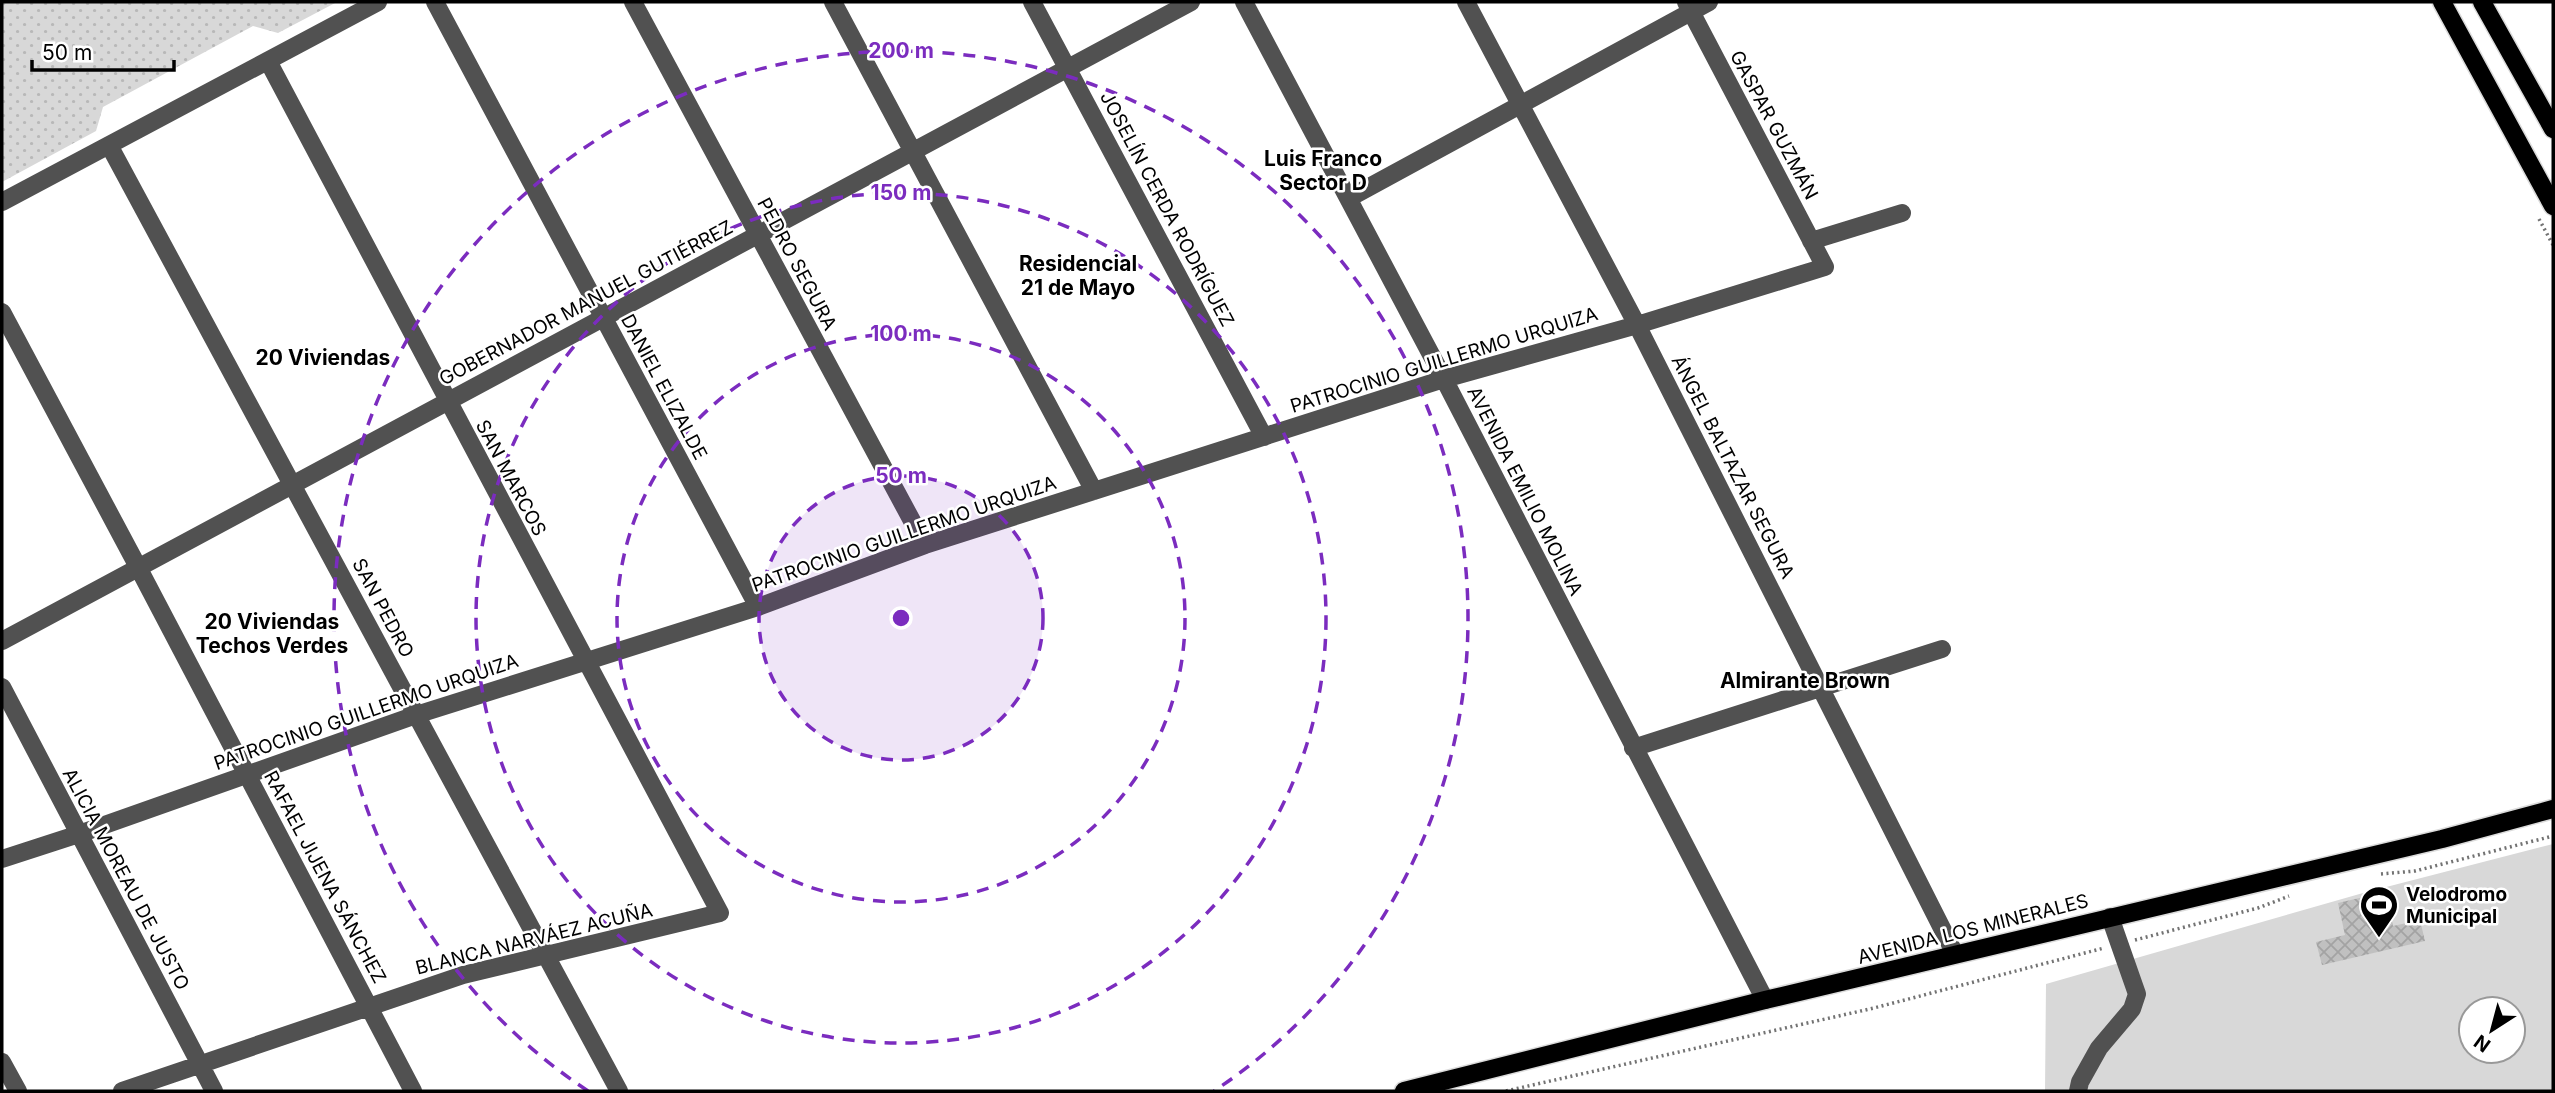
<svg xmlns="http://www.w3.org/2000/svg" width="2555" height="1093" font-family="Inter,sans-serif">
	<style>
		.green { fill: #d8d8d8; fill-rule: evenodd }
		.park { fill: url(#park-dots) }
		.building { fill: url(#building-cross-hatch) }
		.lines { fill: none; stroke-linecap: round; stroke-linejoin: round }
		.major-casing { stroke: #dbdbdb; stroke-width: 21 }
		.path { stroke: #737373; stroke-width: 3.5; stroke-dasharray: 2 3.5; stroke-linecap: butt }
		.minor { stroke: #515151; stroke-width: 18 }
		.major { stroke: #000; stroke-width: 18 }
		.ring { fill: none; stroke: #7b2cbf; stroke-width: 3.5; stroke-dasharray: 12 9 }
		.labels { text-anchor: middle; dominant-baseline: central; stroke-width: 5; stroke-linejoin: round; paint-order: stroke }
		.street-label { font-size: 19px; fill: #000; stroke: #fff }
		.poi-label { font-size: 19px; font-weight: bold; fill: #000; stroke: #fff; text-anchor: start }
		.neighbourhood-label { font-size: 21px; font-weight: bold; fill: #000; stroke: #fff }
		.centre { fill: #7b2cbf; stroke: #fff; stroke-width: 3.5 }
		.ring-label { font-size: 21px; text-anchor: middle; font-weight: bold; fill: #7b2cbf; stroke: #fff; stroke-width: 5; stroke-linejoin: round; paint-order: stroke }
	</style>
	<defs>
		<pattern id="park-dots" width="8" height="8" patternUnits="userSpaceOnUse" patternTransform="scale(1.75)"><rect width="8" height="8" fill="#d8d8d8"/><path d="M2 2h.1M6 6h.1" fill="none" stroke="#b8b8b8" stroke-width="1.8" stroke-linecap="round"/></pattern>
		<pattern id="building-cross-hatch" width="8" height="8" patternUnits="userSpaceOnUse" patternTransform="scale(1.75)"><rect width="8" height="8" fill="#c0c0c0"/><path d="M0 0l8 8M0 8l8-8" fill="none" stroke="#a3a3a3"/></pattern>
	</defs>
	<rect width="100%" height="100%" fill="#fff"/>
	<path class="green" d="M2553 844V1091H2045L2046 984 2363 893ZM2471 1009H2513V1051H2471Z"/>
	<path class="park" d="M2 2H337L278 33 253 26 103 107 96 131 2 182Z"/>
	<path class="building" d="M2385 892 2393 926 2420 920 2425 941 2322 965 2316 942 2345 935 2338 903Z"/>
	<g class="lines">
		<defs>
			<path id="major" d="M2442 2 2553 206
				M2482 2 2553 129
				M1404 1091 1765 1000 2442 839 2553 809"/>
		</defs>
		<use href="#major" class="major-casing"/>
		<path class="path" d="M2539 219 2553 245
			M2381 874 2415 871 2553 836
			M2135 940 2258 908 2289 896
			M1506 1091 1874 1008 2104 948"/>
		<path class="minor" d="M435 2 758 607
			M633 2 925 545
			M833 2 1094 491
			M1032 2 1264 437
			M1244 2 1444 379 1765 1000
			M1466 2 1637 325 1955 954
			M109 145 619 1091
			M1349 198 1709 2
			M2 202 378 2
			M1811 241 1902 213
			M2 312 138 567 413 1091
			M2 641 1191 2
			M2 687 214 1091
			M1633 748 1942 649
			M2 859 79 834 416 715 758 607 925 545 1444 379 1637 325 1825 267 1686 2
			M2 1062 18 1091
			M122 1091 463 975 720 913 268 61
			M2078 1091 2080 1082 2099 1048 2132 1009 2137 994 2110 917"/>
		<use href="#major" class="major"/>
	</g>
	<circle cx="901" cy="618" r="142" fill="#7b2cbf" fill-opacity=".12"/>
	<g class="ring">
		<circle cx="901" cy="618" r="142"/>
		<circle cx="901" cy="618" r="284"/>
		<circle cx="901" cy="618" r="425"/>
		<path d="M588 1091A567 567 0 1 1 1214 1091"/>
	</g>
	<defs>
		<symbol id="stadium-pin" viewBox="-11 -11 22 30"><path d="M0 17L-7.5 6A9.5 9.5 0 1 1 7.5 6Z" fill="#000" stroke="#fff"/><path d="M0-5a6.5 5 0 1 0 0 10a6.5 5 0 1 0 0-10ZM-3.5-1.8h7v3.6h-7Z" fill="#fff"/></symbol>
	</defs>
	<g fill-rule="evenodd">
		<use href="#stadium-pin" x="2357" y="883" width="44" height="60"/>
	</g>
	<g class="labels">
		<g class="street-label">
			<text transform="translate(1774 125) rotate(62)">GASPAR GUZMÁN</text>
			<text transform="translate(1167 209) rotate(62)">JOSELÍN CERDA RODRÍGUEZ</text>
			<text transform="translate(797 264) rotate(62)">PEDRO SEGURA</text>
			<text transform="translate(586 303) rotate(-28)">GOBERNADOR MANUEL GUTIÉRREZ</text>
			<text transform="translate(1444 360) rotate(-17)">PATROCINIO GUILLERMO URQUIZA</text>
			<text transform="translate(664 387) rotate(62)">DANIEL ELIZALDE</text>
			<text transform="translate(1733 467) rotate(63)">ÁNGEL BALTAZAR SEGURA</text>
			<text transform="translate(511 478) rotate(62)">SAN MARCOS</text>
			<text transform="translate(1525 491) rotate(63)">AVENIDA EMILIO MOLINA</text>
			<text transform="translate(904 534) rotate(-19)">PATROCINIO GUILLERMO URQUIZA</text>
			<text transform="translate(383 608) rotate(62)">SAN PEDRO</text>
			<text transform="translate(366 712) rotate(-19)">PATROCINIO GUILLERMO URQUIZA</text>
			<text transform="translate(325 877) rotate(62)">RAFAEL JIJENA SÁNCHEZ</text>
			<text transform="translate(126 879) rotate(62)">ALICIA MOREAU DE JUSTO</text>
			<text transform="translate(1973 929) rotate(-14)">AVENIDA LOS MINERALES</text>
			<text transform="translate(534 939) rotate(-14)">BLANCA NARVÁEZ ACUÑA</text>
		</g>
		<g class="poi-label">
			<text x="2406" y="894">Velodromo<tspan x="2406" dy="22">Municipal</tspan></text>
		</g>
		<g class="neighbourhood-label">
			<text x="1323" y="158">Luis Franco<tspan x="1323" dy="24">Sector D</tspan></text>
			<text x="1078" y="263">Residencial<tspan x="1078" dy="24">21 de Mayo</tspan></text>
			<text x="323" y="357">20 Viviendas</text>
			<text x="272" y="621">20 Viviendas<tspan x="272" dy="24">Techos Verdes</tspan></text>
			<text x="1805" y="680">Almirante Brown</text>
		</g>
	</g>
	<circle cx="901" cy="618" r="10" class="centre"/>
	<g class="ring-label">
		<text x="901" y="58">200 m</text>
		<text x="901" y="200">150 m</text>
		<text x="901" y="341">100 m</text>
		<text x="901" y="483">50 m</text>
	</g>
	<rect width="2555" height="1093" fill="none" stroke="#000000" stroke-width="7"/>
	<g transform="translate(2492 1030) rotate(216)"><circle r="33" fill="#ffffff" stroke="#999999" stroke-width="2"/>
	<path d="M0-5L12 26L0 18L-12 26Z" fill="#000000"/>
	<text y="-10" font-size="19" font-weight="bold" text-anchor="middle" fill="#000000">N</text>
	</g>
	<path d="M32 60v10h142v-10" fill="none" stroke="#000000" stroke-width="3.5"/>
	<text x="42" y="60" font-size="21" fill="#000000" stroke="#ffffff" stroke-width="5" paint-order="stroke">50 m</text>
</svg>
